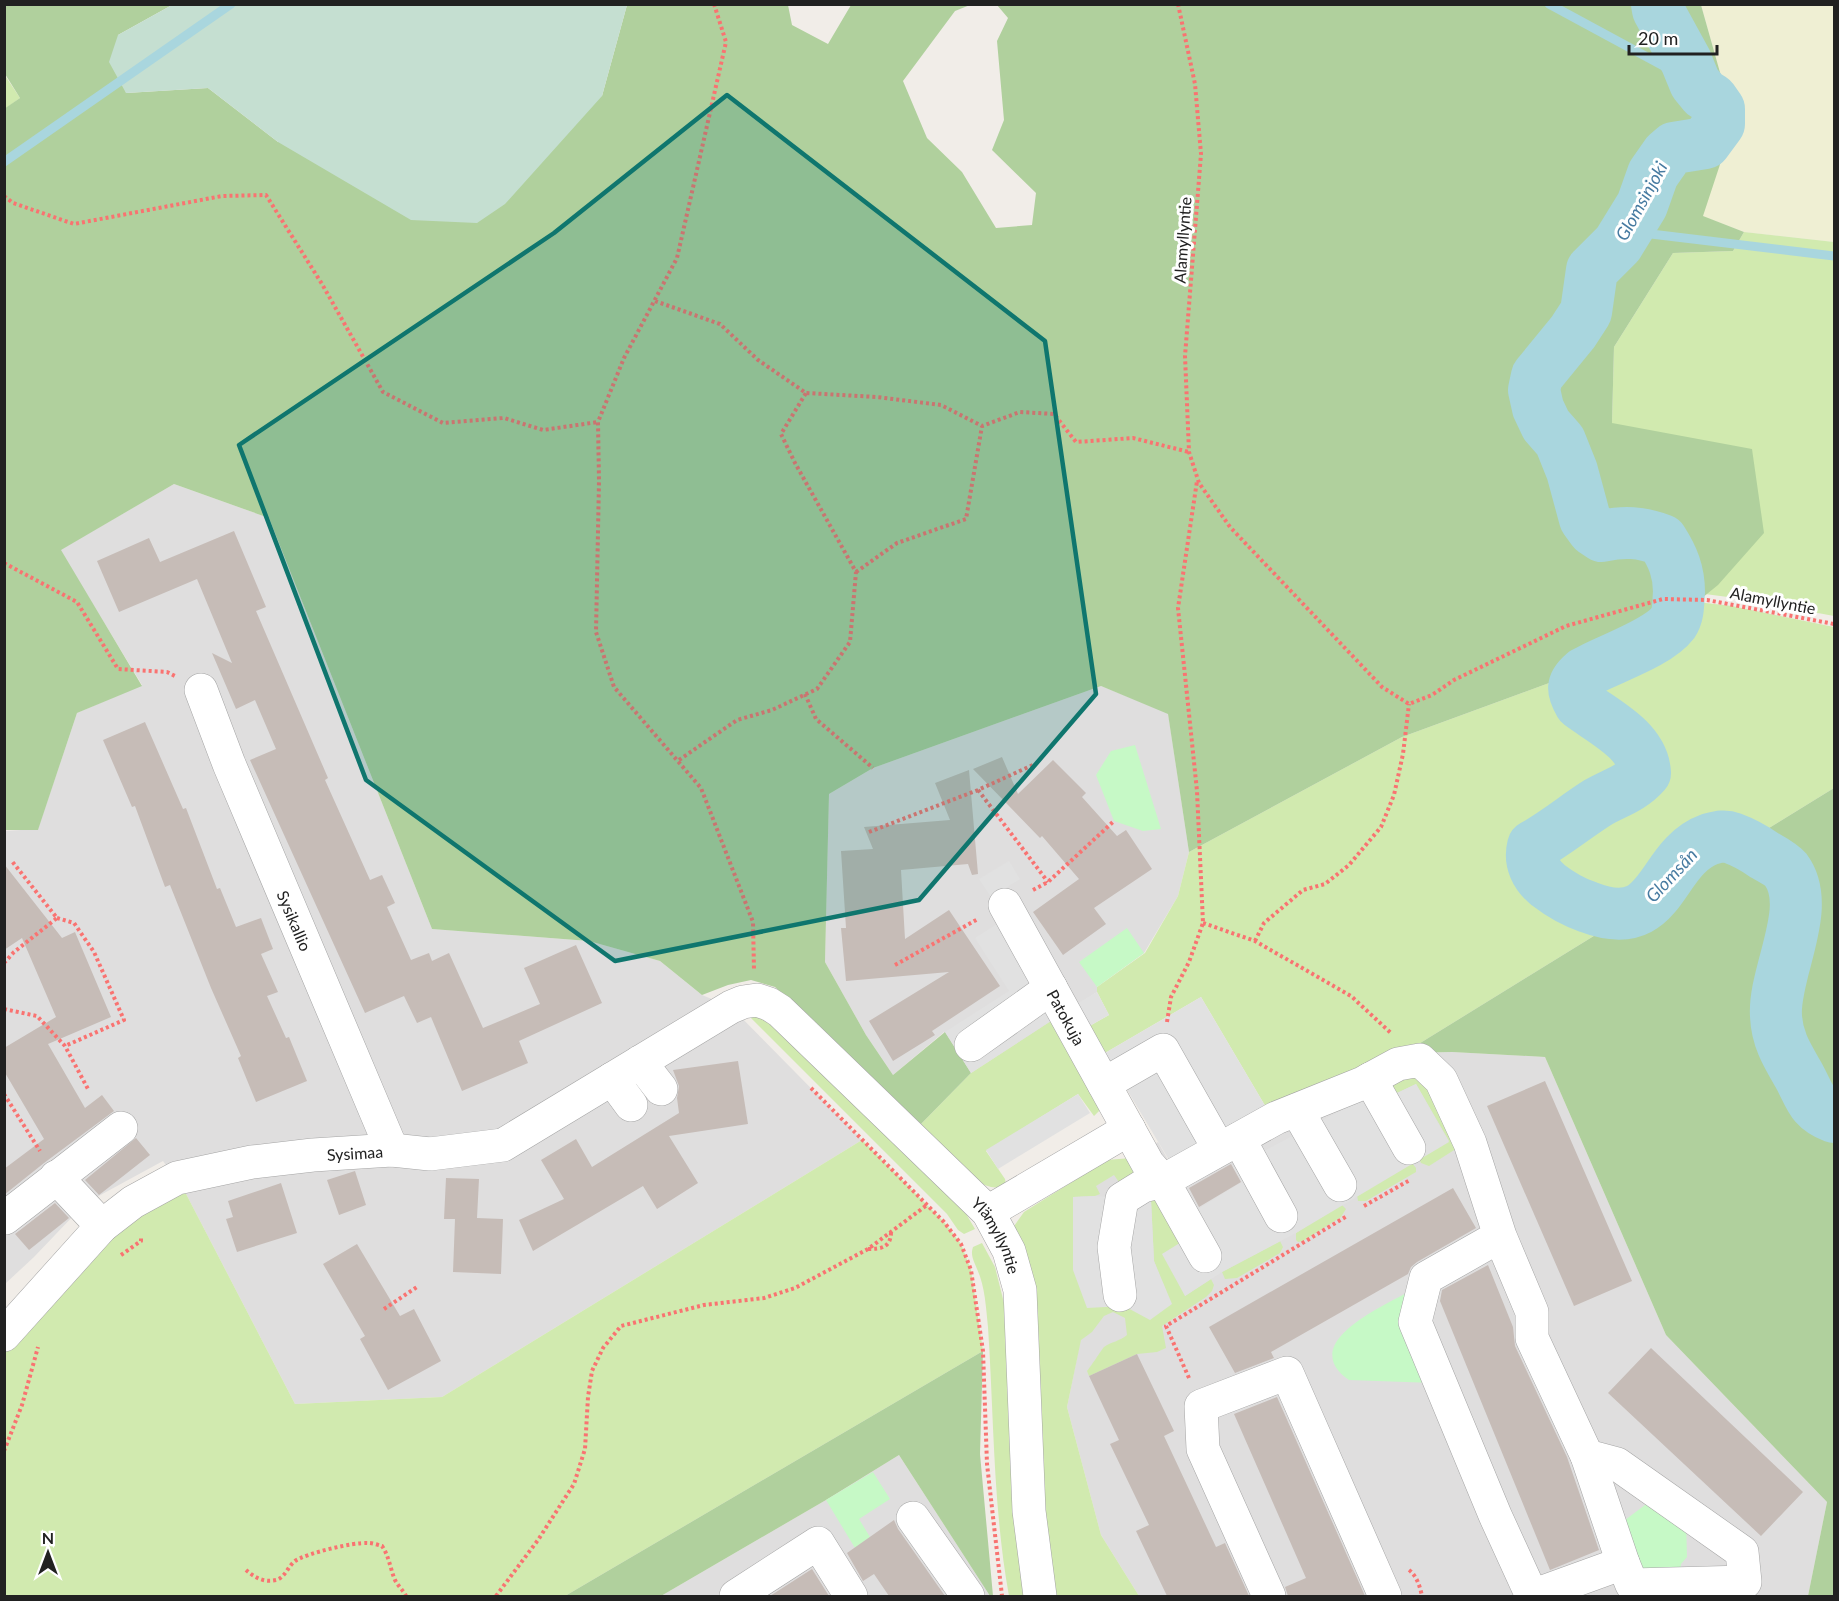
<svg xmlns="http://www.w3.org/2000/svg" width="1839" height="1601" font-family="Lato,sans-serif">
	<style>
		.residential { fill: #dfdede }
		.farmland { fill: #efefd3 }
		.grass { fill: #d1eaaf }
		.forest { fill: #b0d09d }
		.wetland { fill: #c5dfd1 }
		.park { fill: #c6f9c6 }
		.parking { fill: #e1e1e1 }
		.lines { fill: none; stroke-linecap: round; stroke-linejoin: round }
		.stream { stroke: #a9d6de; stroke-width: 9 }
		.river { stroke: #a9d6de; stroke-width: 52 }
		.building { fill: #c6bcb7 }
		.minor-casing { stroke: #a5a5a5; stroke-width: 34 }
		.path { stroke: #f97371; stroke-width: 4; stroke-dasharray: 3 3; stroke-linecap: butt }
		.minor { stroke: #fff; stroke-width: 33 }
		.marked { fill: #0f766e; fill-opacity: 0.2; stroke: #0f766e; stroke-width: 4.5; stroke-linejoin: round }
		.labels { text-anchor: middle; dominant-baseline: central; stroke-width: 6; stroke-linejoin: round; paint-order: stroke }
		.street-label { font-size: 16px; fill: #212121; stroke: #fff }
		.water-label { font-size: 18px; font-style: italic; fill: #477ba1; stroke: #fff }
	</style>
	<rect width="100%" height="100%" fill="#f1ede8"/>
	<path class="residential" d="M174 484 269 518 432 929 589 941 660 961 702 995 731 1007 862 1140 442 1397 295 1404 184 1190 163 1161 95 1198 76 1213 34 1257 6 1283 5 1281 4 831 38 829 77 713 142 685 60 550Z
		M1101 686 1168 713 1189 852 1178 896 1144 953 1097 986V992L971 1073 944 1032 893 1075 866 1035 825 962 829 794 873 768Z
		M1452 1052 1545 1057 1666 1335 1827 1502 1808 1596H1139L1101 1535 1067 1407 1087 1308 1073 1197 1158 1142 1171 1165 1404 1053Z
		M899 1455 990 1596H661L826 1500Z"/>
	<path class="farmland" d="M1701 5H1834V242L1744 232 1702 216 1734 122Z"/>
	<path class="grass" d="M4 74 20 98 5 109H4Z
		M1744 232 1834 242V616L1743 599 1705 594 1718 584 1612 423 1614 347 1673 253 1733 251Z
		M1697 602 1732 606 1834 627V788L1404 1053 1267 1109 1201 997 1105 1053 1086 1028 1109 1015 1097 992V987L1145 953 1178 896 1189 852 1402 737 1571 675 1643 638Z
		M746 1013 765 1014 962 1207 975 1229 964 1234 958 1230 947 1214Z
		M1057 1017 1101 1109 1094 1116 1078 1094 986 1151 1005 1179 1006 1184C997 1191 986 1186 977 1181L921 1124 971 1073Z
		M1416 1069 1462 1145 1429 1166 1421 1163 1419 1159 1449 1141 1416 1084 1397 1093 1390 1085Z
		M862 1140 944 1222 961 1244 971 1270 983 1351 565 1596H5V1346L108 1233 184 1190 295 1404 442 1397Z
		M1131 1158 1138 1168 1123 1188 1114 1175 1096 1186 1100 1194 1095 1196 1073 1197 1171 1304 1154 1261 1151 1200 1154 1192 1183 1241 1185 1296 1211 1279 1214 1285 1212 1291 1206 1297 1162 1326 1166 1348 1157 1352 1137 1354 1089 1376 1087 1371C1090 1368 1102 1349 1104 1347 1111 1342 1120 1341 1127 1335L1125 1318 1113 1312 1104 1316 1092 1332 1081 1340 1067 1407 1101 1535 1139 1596H1056L1052 1581 1012 1229 1024 1212 1107 1160Z
		M1412 1163 1416 1168V1172L1366 1201H1358L1357 1195Z
		M1341 1204 1346 1209 1341 1217 1303 1241 1298 1242 1296 1240V1233Z
		M1280 1241 1283 1247 1280 1253 1237 1278 1225 1279 1222 1272Z
		M982 1243 995 1267 1004 1303 1010 1445 1019 1560 1026 1596H1009C993 1508 994 1417 988 1327 986 1308 985 1286 977 1269 974 1261 970 1255 973 1247Z"/>
	<path class="forest" d="M5 5H172L118 35 126 93 208 88 278 142 602 96 627 5H788L792 25 828 44 851 5H970L955 11 903 81 927 138 962 172 996 228 1032 225 1036 193 992 150 1004 120 997 41 1008 18 997 5H1701L1734 122 1703 216 1744 232 1733 251 1673 253 1614 347 1612 423 1752 449 1764 533 1718 585 1697 602 1643 638 1571 675 1402 737 1189 852 1168 714 1101 686 873 768 829 794 825 962 866 1035 893 1075 945 1032 971 1073 921 1124 775 987 751 980 728 985 702 995 660 961 589 941 432 929 269 518 174 484 61 550 142 686 77 713 38 830H5L4 109 20 98 5 74Z
		M1834 788V1596H1808L1827 1502 1666 1335 1545 1057 1452 1052 1404 1053Z
		M983 1351 980 1454 993 1596H990L899 1455 826 1500 661 1596H565Z"/>
	<path class="wetland" d="M172 5V4L627 5 602 96 505 204 477 223 411 220 278 142 208 88 126 93 109 62 118 35Z"/>
	<path class="park" d="M1135 745 1161 829 1143 831 1114 821 1096 775 1111 751Z
		M1127 928 1144 953 1097 987 1079 962Z
		M1412 1290 1434 1383 1349 1380C1296 1343 1384 1306 1412 1290Z
		M873 1472 890 1499 859 1519 870 1537 855 1548 826 1500Z
		M1653 1499 1686 1521 1687 1557 1681 1564 1679 1580 1639 1581 1617 1526Z"/>
	<path class="parking" d="M1009 861 1020 879 991 897 979 879Z
		M997 924 1057 1017 971 1073 945 1032 1009 991 975 938Z
		M1097 992 1109 1015 1086 1028 1073 1006Z
		M1201 997 1267 1109 1172 1165 1105 1053Z
		M1416 1084 1449 1142 1296 1233 1222 1272 1185 1296 1162 1254 1183 1241 1185 1217 1242 1182 1233 1167 1390 1085 1397 1093Z
		M1078 1094 1090 1113 998 1169 986 1150Z
		M1095 1196 1151 1200 1154 1261 1172 1304 1150 1320 1124 1306 1087 1308 1073 1270V1197Z"/>
	<g class="lines">
		<path class="stream" d="M1549 4 1695 83
			M4 162 231 4
			M1626 231 1834 256"/>
		<path class="river" d="M1657 4 1658 10 1686 61 1695 83 1704 94 1712 99 1719 109V124L1705 143 1674 148 1667 154 1653 174 1642 205 1618 244 1592 270 1586 312 1573 332 1537 376 1534 390 1538 408 1546 425 1560 441 1572 471 1585 519 1593 530 1602 536C1624 531 1641 532 1662 540 1673 557 1679 572 1679 592 1678 603 1679 614 1673 623 1657 644 1608 659 1584 673 1571 684 1572 690 1580 704 1604 722 1643 740 1645 773 1631 789 1614 793 1597 803 1575 817 1556 833 1533 846 1529 862 1536 875 1548 885 1561 895 1573 902 1588 907 1666 937 1657 858 1710 839 1718 837 1724 835 1732 838 1743 842 1754 848 1764 855 1771 859 1781 864 1786 870 1814 908 1773 973 1776 1016 1777 1039 1787 1055 1798 1074 1810 1095 1810 1108 1834 1117"/>
	</g>
	<path class="building" d="M234 531 266 607 256 611 328 778 325 780 370 880 382 875 395 903 387 907 411 960 429 953 432 961 449 953 483 1028 540 1004 524 968 576 945 602 1003 519 1041 528 1063 462 1091 431 1017 417 1023 404 996 365 1013 250 760 276 749 255 700 236 709 212 653 232 663 197 579 119 612 97 561 149 538 160 562Z
		M145 722 183 809 186 808 217 889 220 888 236 927 261 918 273 949 261 954 278 992 267 996 286 1038 289 1037 307 1081 256 1102 238 1058 241 1056 211 988 170 885 165 887 135 806 132 807 103 740Z
		M1002 757 1018 794 1053 760 1086 793 1082 797 1117 836 1126 830 1152 869 1094 908 1106 924 1063 955 1033 912 1079 879 1042 836 1040 838 973 769Z
		M969 770 978 874 972 875 968 864 901 870 905 939 949 910 1000 986 932 1031 935 1035 893 1061 869 1021 949 972 846 981 841 928H846L841 851 873 849 864 827 950 820 935 783Z
		M4 864 62 938 75 932 111 1017 48 1044 85 1108 102 1095 114 1111 44 1163 4 1195V1169L44 1139 4 1071V1048L56 1017 22 938 4 950Z
		M738 1061 748 1124 669 1136 698 1183 657 1209 643 1186 533 1251 519 1220 564 1199 541 1160 576 1139 592 1167 679 1113 677 1098 679 1086 673 1070Z
		M1545 1081 1632 1281 1574 1306 1487 1106Z
		M136 1138 150 1155 99 1195 85 1180Z
		M1231 1164 1241 1182 1199 1207 1189 1188Z
		M355 1171 366 1205 339 1215 327 1180Z
		M446 1178 479 1179 477 1218 503 1219 501 1274 453 1272 455 1219H444Z
		M281 1183 297 1233 237 1252 226 1219 233 1217 228 1201Z
		M1453 1188 1476 1228 1417 1262 1411 1267 1408 1274 1271 1352 1274 1358 1235 1373 1209 1327Z
		M55 1203 69 1218 29 1250 15 1234Z
		M357 1244 400 1316 414 1309 441 1361 388 1390 360 1339 365 1336 323 1264Z
		M1488 1265 1513 1327 1515 1346 1567 1457 1599 1550 1550 1570 1440 1301 1442 1290Z
		M1651 1348 1803 1492 1761 1536 1608 1393Z
		M1137 1354 1174 1431 1164 1436 1216 1547 1225 1543 1249 1596H1167L1136 1531 1149 1525 1110 1444 1119 1440 1089 1376Z
		M1277 1397 1365 1596H1288L1285 1587 1306 1578 1234 1414Z
		M894 1520 898 1529 945 1596H889L874 1574 863 1581 847 1553Z
		M812 1569 829 1596H770Z"/>
	<g class="lines">
		<defs>
			<g id="minor">
				<path id="s1" d="M201 690 229 764 392 1150"/>
				<path id="s2" d="M1005 905 1148 1164 1163 1181 1205 1256"/>
				<path d="M971 1045 1051 988"/>
				<path d="M640 1062 661 1089"/>
				<path d="M612 1079 631 1105"/>
				<path d="M1370 1079 1409 1148"/>
				<path d="M1104 1084 1163 1050 1219 1149"/>
				<path d="M1297 1110 1340 1185"/>
				<path d="M1239 1139 1281 1216"/>
				<path d="M56 1177 102 1226"/>
				<path d="M988 1212 1129 1129"/>
				<path d="M5 1218 121 1128"/>
				<path d="M1120 1295 1114 1247 1122 1199 1143 1186 1163 1181 1276 1118 1363 1083 1398 1064 1420 1060 1441 1080 1470 1143 1500 1236 1532 1312V1338L1587 1456 1623 1563 1532 1596 1495 1515 1415 1322 1426 1278 1500 1236"/>
				<path id="s3" d="M4 1335 102 1226 133 1202 177 1178 252 1162 313 1155 392 1150 430 1154 503 1145 731 1007 743 1002 757 1000 769 1004 780 1011 988 1212 1009 1251 1020 1290 1029 1511 1040 1596"/>
				<path d="M1587 1456 1617 1464 1742 1552 1745 1582 1632 1585 1623 1563"/>
				<path d="M913 1518 968 1596"/>
				<path d="M736 1596 818 1543 851 1596"/>
				<path d="M1269 1596 1203 1449 1201 1406 1287 1373 1385 1596"/>
			</g>
		</defs>
		<use href="#minor" class="minor-casing"/>
		<path class="path" d="M714 4 726 42 677 258 624 358 598 422 599 481 596 632 614 687 701 788 753 922 754 970
			M1178 4 1195 84 1201 154 1185 356 1189 452 1199 483 1230 527 1382 687 1409 704 1432 695 1454 680 1566 626 1663 599 1707 600 1834 624
			M4 196 13 203 74 224 222 196 266 195 322 284 383 392 443 423 504 418 543 430 598 422
			M655 301 720 324 758 360 806 393 877 397 941 405 982 426 1020 412 1054 414 1076 442 1133 438 1189 452
			M4 563 77 602 118 669 167 672 175 676
			M856 572 897 543 966 519 982 426
			M805 694 816 719 873 768
			M679 760 737 720 772 710 817 689 850 642 856 572 795 463 781 434 806 393
			M978 790 1048 882
			M869 832 978 790 1035 764
			M1033 890 1048 882 1114 821
			M57 918 74 923 94 952 124 1020 65 1046
			M1203 923 1255 941 1351 996 1392 1034
			M1255 941 1264 923 1303 890 1325 884 1349 865 1381 827 1394 795 1403 754 1409 704
			M4 963 14 952 57 918 11 860
			M895 965 978 919
			M4 1009 37 1016 65 1046 88 1089
			M1167 1022 1171 997 1189 962 1203 923 1197 791 1178 608 1197 481
			M811 1088 944 1222 961 1244 971 1270 983 1351 987 1464 1002 1596
			M4 1094 40 1151
			M1364 1206 1410 1180
			M868 1249C882 1249 891 1247 891 1232
			M121 1255 141 1241V1236
			M384 1309 417 1287
			M1189 1378 1166 1326 1347 1216
			M4 1451 22 1405 38 1347
			M246 1570C254 1577 264 1583 276 1580 285 1578 288 1566 295 1561 307 1553 354 1542 368 1543 373 1543 378 1545 382 1546 389 1556 390 1568 395 1580 398 1586 403 1590 406 1596
			M1409 1570C1417 1576 1420 1587 1422 1596
			M496 1596 538 1540 574 1484 585 1449 588 1397 592 1371 603 1348 621 1326 704 1305 764 1298 795 1288 868 1249 927 1205"/>
		<use href="#minor" class="minor"/>
	</g>
	<path class="marked" d="M727 95 1045 341 1096 694 919 900 615 961 366 780 239 445 554 233Z"/>
	<g class="labels">
		<g class="street-label">
			<text transform="translate(1182 240) rotate(-86)">Alamyllyntie</text>
			<text transform="translate(1773 600) rotate(11)">Alamyllyntie</text>
			<text stroke="none"><textPath href="#s1" startOffset="249">Sysikallio</textPath></text>
			<text stroke="none"><textPath href="#s2" startOffset="128">Patokuja</textPath></text>
			<text stroke="none"><textPath href="#s3" startOffset="416">Sysimaa</textPath></text>
			<text stroke="none"><textPath href="#s3" startOffset="1198">Ylämyllyntie</textPath></text>
		</g>
		<g class="water-label">
			<text transform="translate(1641 201) rotate(-61)">Glomsinjoki</text>
			<text transform="translate(1671 875) rotate(-47)">Glomsån</text>
		</g>
	</g>
	<rect width="1839" height="1601" fill="none" stroke="#212121" stroke-width="12"/>
	<g transform="translate(48 1553)" stroke="#ffffff" stroke-width="4.5" paint-order="stroke">
	<path d="M0-4.5L10 22L0 15L-10 22Z" fill="#212121"/>
	<text y="-9" font-size="16" font-weight="bold" text-anchor="middle" fill="#212121">N</text>
	</g>
	<path d="M1629 45v9h88v-9" fill="none" stroke="#212121" stroke-width="3"/>
	<text x="1638" y="45" font-size="18" fill="#212121" stroke="#ffffff" stroke-width="4.5" paint-order="stroke">20 m</text>
</svg>
